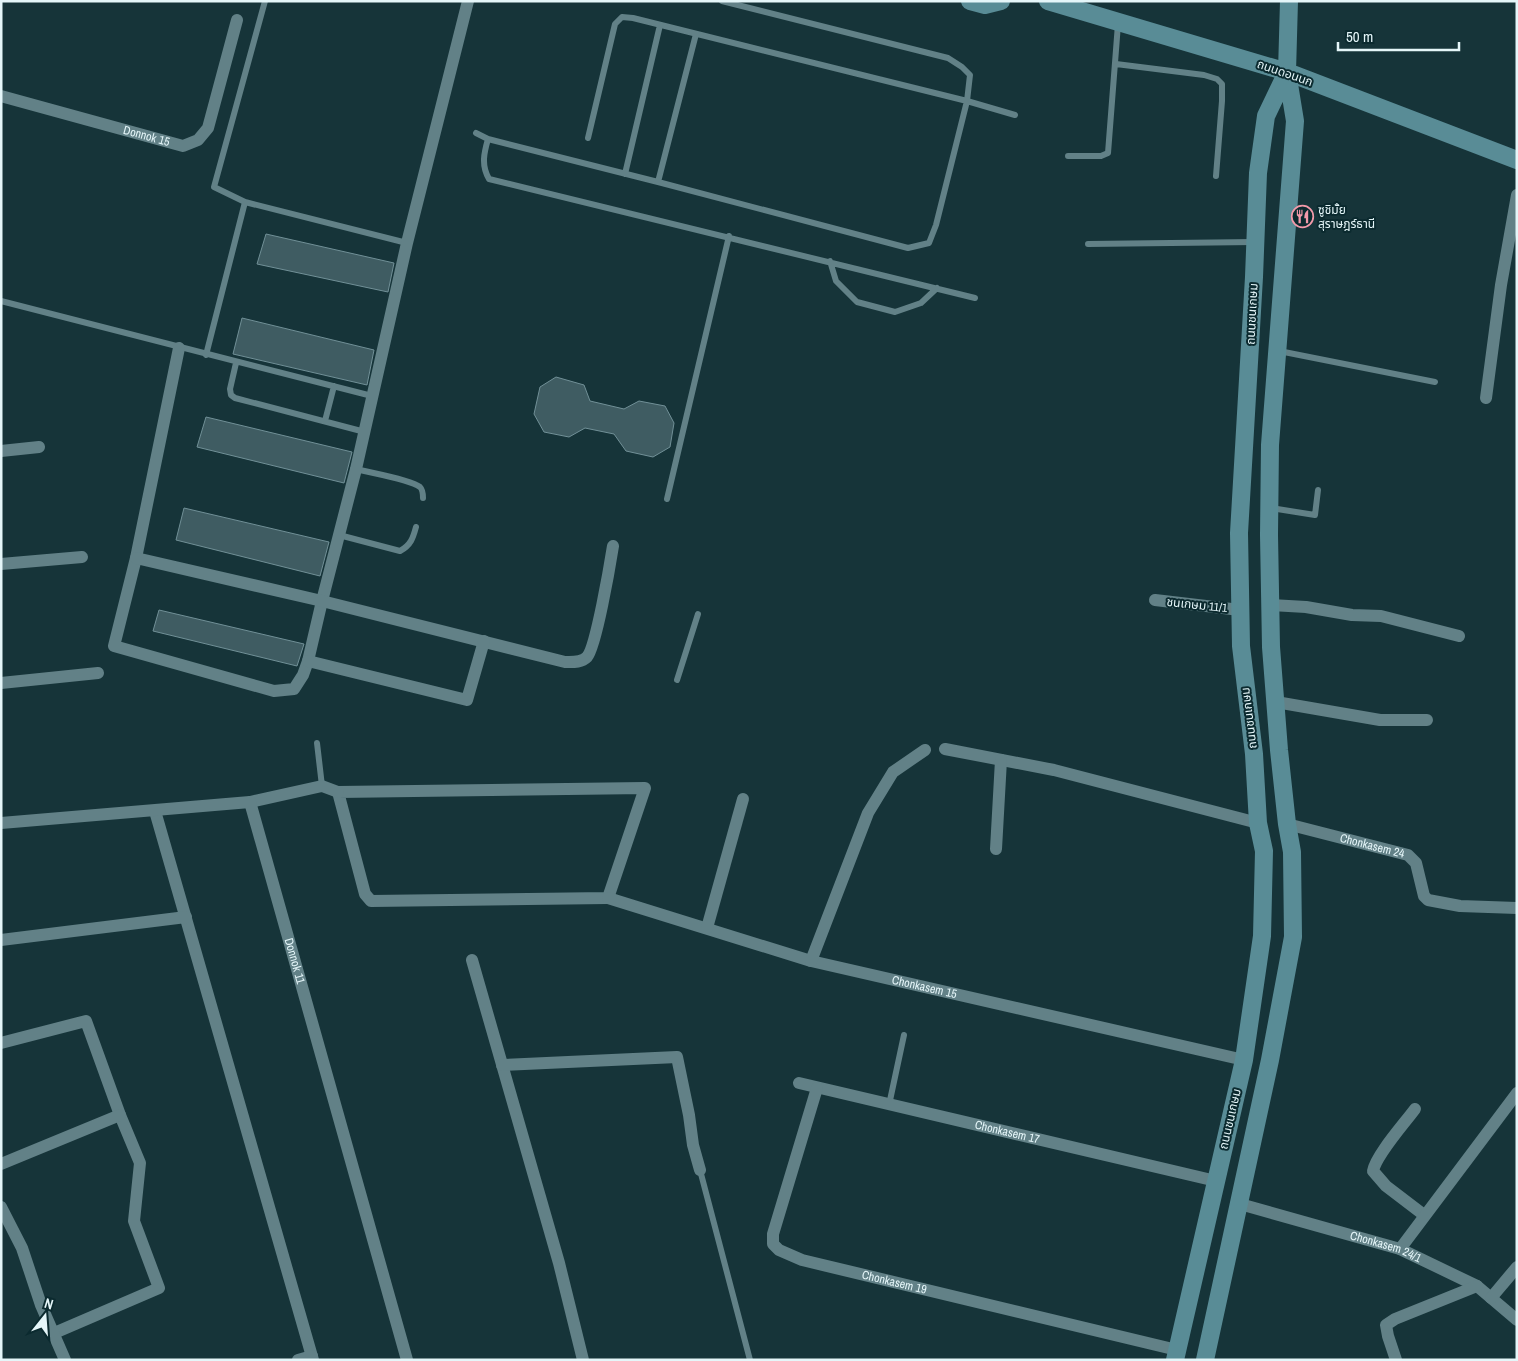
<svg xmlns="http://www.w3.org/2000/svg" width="1518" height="1361" font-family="'Archivo Narrow','Noto Sans Thai',sans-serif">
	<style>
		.building { fill: #3f5c62; stroke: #719097 }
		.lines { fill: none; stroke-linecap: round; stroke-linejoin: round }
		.service { stroke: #628187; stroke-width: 6 }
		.minor { stroke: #628187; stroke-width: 12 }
		.secondary { stroke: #598c96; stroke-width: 18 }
		.labels { text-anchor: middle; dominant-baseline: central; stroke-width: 4; stroke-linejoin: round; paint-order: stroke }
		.street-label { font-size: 12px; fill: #e5f6f9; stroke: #0b2a2f }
		.poi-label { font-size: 12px; fill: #e5f6f9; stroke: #0b2a2f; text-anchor: start }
	</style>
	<rect width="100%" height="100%" fill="#163439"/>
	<path class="building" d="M266 234 394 263 388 292 257 264Z
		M242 318 374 350 367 385 233 354Z
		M556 377 584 385 590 401 624 409 639 401 665 406 674 423 670 447 653 457 626 451 614 434 585 428 569 437 544 432 534 414 540 387Z
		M206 417 352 452 344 483 197 447Z
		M184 508 329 542 320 576 176 540Z
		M159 610 304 644 297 666 153 631Z"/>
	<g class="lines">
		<path class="service" d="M265 1 214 187 245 202 407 243
			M1116 64 1204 75 1217 79 1222 84V101L1216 176
			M476 133 488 139 658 182 908 248 929 243 936 225 967 101 970 75 962 67 948 58 722 1
			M588 138 615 24 622 17 633 18 967 101 1015 115
			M488 139C484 153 481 165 489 179L975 298
			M1068 156H1101L1108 153 1118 24
			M625 174 660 25
			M658 182 696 34
			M1088 244 1254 242
			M830 261 836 281 857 302 895 312 921 303 937 288
			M1 301 372 396
			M1279 351 1435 382
			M206 355 245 202
			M236 363 230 389 231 395 235 398 365 432
			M325 421 334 386
			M356 469C371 473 409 479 420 487 423 490 423 494 423 498
			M667 499 729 236
			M1271 508 1315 515 1318 490
			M339 535 400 551C411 545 413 538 416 527
			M677 680 698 614
			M317 743 322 786
			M889 1105 904 1035
			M700 1170 750 1360"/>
		<g class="minor">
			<path id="s1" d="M1 96 183 146 198 140 208 128 237 20"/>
			<path d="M179 348 136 558 114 646 274 691 294 689 303 675 308 661 322 601 356 469 407 243 468 1"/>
			<path d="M1486 398 1501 285 1517 195"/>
			<path d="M1 451 39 447"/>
			<path d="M136 558 322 601 565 662C572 662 581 663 587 657 596 647 610 565 613 546"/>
			<path d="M1 564 82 557"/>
			<path d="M1155 600 1240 610"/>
			<path d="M1271 605 1306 607 1352 615 1381 616 1459 636"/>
			<path d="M308 661 467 700 484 641"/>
			<path d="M1 683 98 673"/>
			<path d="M1276 702 1380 720H1427"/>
			<path d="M945 749 1054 770 1258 823"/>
			<path d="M645 788 608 898 371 901 365 894 338 792Z"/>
			<path d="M250 802 322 786 338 792"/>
			<path d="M155 811 313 1360"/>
			<path id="s2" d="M1 823 250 802 407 1360"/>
			<path id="s3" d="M1287 824 1408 855 1416 863 1424 896 1428 900 1460 906 1517 908"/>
			<path d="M996 849 1001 760"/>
			<path id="s4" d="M608 898 811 961 1244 1060"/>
			<path d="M707 928 743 799"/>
			<path d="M1 940 186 917"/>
			<path d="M472 960 559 1263 583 1360"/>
			<path d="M811 961 868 813 893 772 925 750"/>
			<path d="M1 1043 86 1021 120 1115 140 1163 134 1221 159 1288 52 1334"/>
			<path d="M502 1065 677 1057 689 1115 693 1145 700 1170"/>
			<path id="s5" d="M799 1083 1216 1181"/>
			<path id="s6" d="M817 1088 773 1234V1244L779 1250 802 1260 1177 1350"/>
			<path d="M1415 1109C1404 1124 1376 1155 1373 1171L1386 1186 1424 1215"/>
			<path d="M1 1164 120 1115"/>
			<path id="s7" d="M1240 1204 1400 1249 1477 1286 1517 1320"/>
			<path d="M1 1207 22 1248 41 1305 65 1360"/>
			<path d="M1400 1249 1517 1093"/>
			<path d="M1491 1298 1517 1267"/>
			<path d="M298 1360 312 1356"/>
			<path d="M1396 1360 1388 1336 1386 1325 1395 1319 1477 1286"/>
		</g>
		<path class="secondary" d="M970 1 985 5 1001 1
			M1048 1 1287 72 1517 160
			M1175 1360 1244 1060 1262 936 1264 851 1258 823 1254 754 1241 646 1239 533 1254 277 1258 173 1266 116 1287 72
			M1205 1360 1270 1060 1293 937 1292 852 1287 824 1279 750 1271 647 1269 535 1270 445 1295 121 1287 72 1289 1"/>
	</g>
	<defs>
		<symbol id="restaurant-ring" viewBox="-11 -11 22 22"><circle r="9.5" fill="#0b2a2f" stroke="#f39aaa" stroke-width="1.5"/><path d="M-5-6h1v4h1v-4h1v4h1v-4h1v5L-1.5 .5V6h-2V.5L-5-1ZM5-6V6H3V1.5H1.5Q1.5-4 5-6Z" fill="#f39aaa"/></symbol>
	</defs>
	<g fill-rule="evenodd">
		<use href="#restaurant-ring" x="1290" y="204" width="25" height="25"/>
	</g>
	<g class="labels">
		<g class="street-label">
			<text transform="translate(1285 73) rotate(19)">ถนนดอนนก</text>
			<text stroke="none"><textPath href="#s1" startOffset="151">Donnok 15</textPath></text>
			<text transform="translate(1252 314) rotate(-87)">ถนนชนเกษม</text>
			<text transform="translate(1197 605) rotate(6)">ชนเกษม 11/1</text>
			<text transform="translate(1249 718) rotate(-97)">ถนนชนเกษม</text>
			<text stroke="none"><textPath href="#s3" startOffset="88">Chonkasem 24</textPath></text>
			<text stroke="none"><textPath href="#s2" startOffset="415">Donnok 11</textPath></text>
			<text stroke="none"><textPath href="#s4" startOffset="329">Chonkasem 15</textPath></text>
			<text transform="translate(1230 1119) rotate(-77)">ถนนชนเกษม</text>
			<text stroke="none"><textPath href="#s5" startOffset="214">Chonkasem 17</textPath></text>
			<text stroke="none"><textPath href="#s7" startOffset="152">Chonkasem 24/1</textPath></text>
			<text stroke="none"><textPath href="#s6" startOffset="291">Chonkasem 19</textPath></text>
		</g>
		<g class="poi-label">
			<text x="1318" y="210">ซูชิมั้ย<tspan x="1318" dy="14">สุราษฎร์ธานี</tspan></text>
		</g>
	</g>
	<rect width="1518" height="1361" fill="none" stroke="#e5f6f9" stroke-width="5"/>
	<g transform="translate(45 1316) rotate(17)" stroke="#0b2a2f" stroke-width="4" paint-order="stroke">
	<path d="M0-4L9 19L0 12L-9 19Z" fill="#e5f6f9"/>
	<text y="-8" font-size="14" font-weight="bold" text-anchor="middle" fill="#e5f6f9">N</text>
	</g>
	<path d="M1338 42v8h121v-8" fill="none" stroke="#e5f6f9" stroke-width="2.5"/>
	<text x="1346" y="42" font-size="15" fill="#e5f6f9" stroke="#0b2a2f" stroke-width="4" paint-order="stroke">50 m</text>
</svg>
